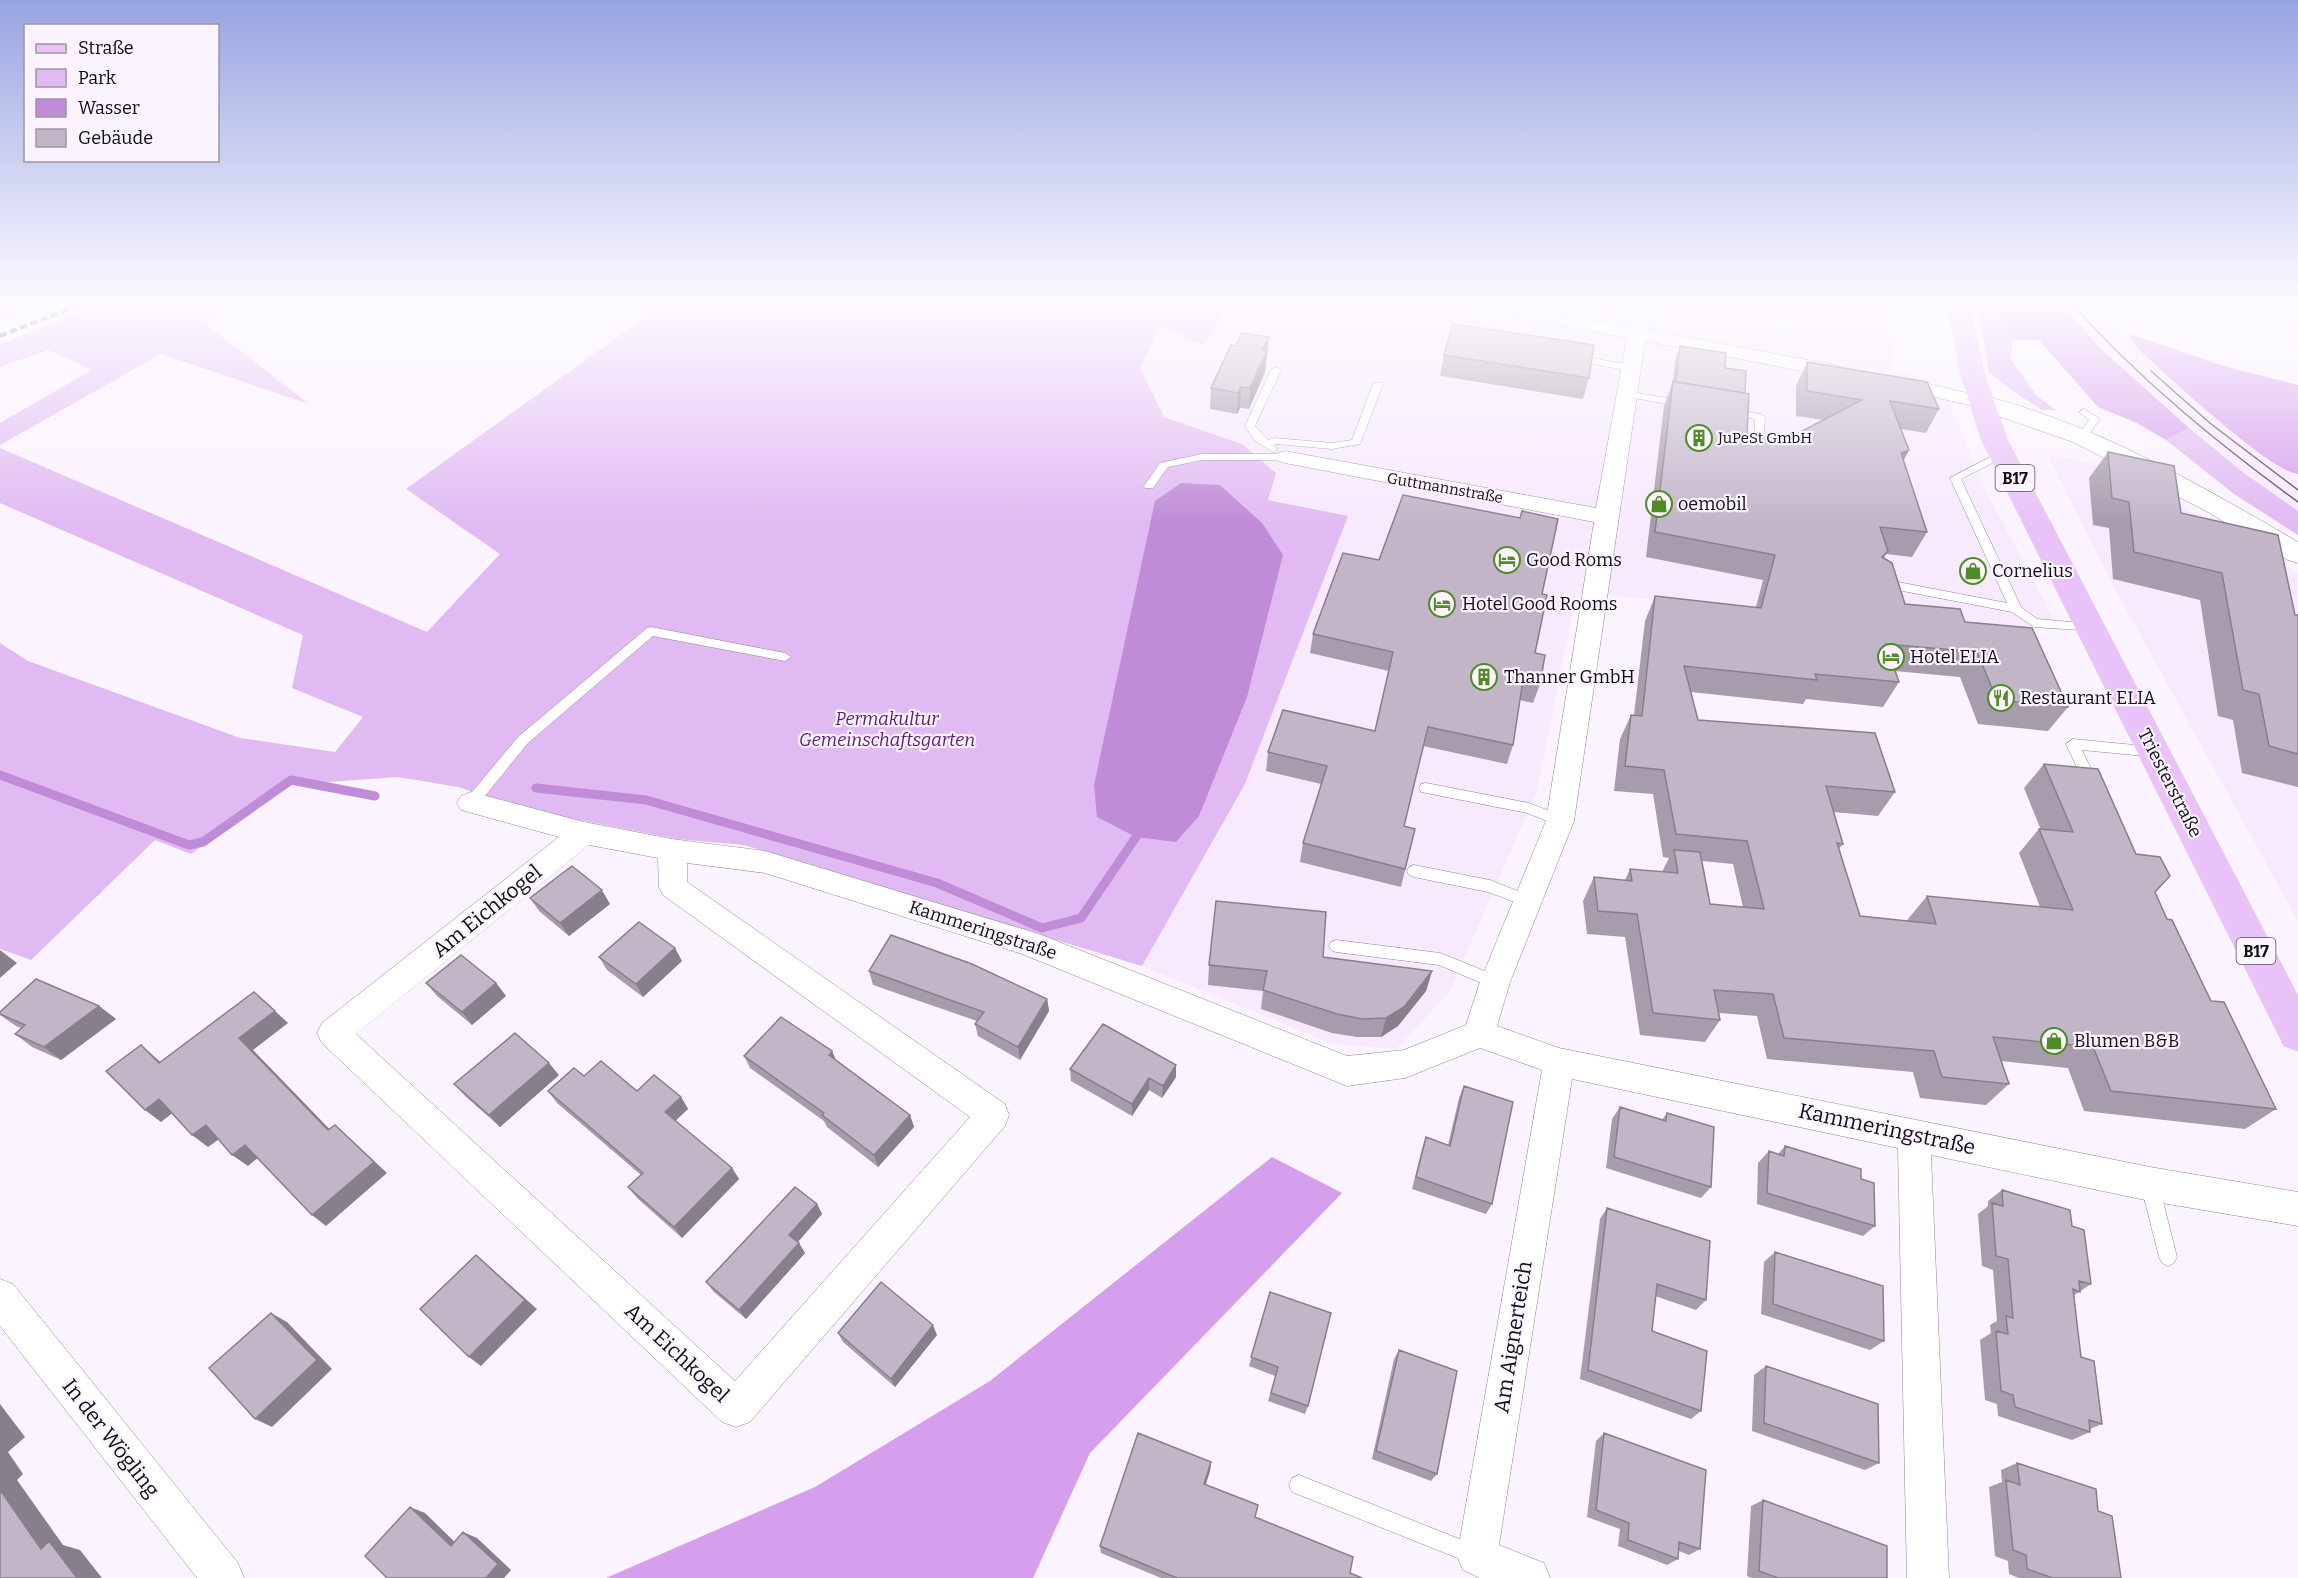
<svg xmlns="http://www.w3.org/2000/svg" width="2298" height="1578" font-family="Bitter,serif">
	<style>
		.built { fill: #f7e9fe }
		.green { fill: #e1baf3 }
		.forest { fill: #d59fed }
		.water { fill: #c08bd7 }
		.lines { fill: none; stroke-linecap: round; stroke-linejoin: round }
		.stream { stroke: #c08bd7; stroke-width: 9 }
		.service-casing { stroke: #918597; stroke-width: 1 }
		.minor-casing { stroke: #918597; stroke-width: 1 }
		.tertiary-casing { stroke: #918597; stroke-width: 1 }
		.primary-casing { stroke: #d9d8d9; stroke-width: 1 }
		.service { fill: #fff; fill-rule: evenodd }
		.minor { fill: #fff; fill-rule: evenodd }
		.tertiary { fill: #fff; fill-rule: evenodd }
		.primary { fill: #e8c2f8; fill-rule: evenodd }
		.tram { stroke: #4f4a52; stroke-width: 1.5 }
		.rail { stroke: #4f4a52; stroke-width: 4; stroke-dasharray: 7 4; stroke-linecap: butt }
		.wall { fill: #a79cac; fill-rule: evenodd }
		.shaded-wall { fill: #887f8c }
		.building { fill: #c2b5c8; stroke: #887f8c; stroke-width: 1.5 }
		.labels { text-anchor: middle; dominant-baseline: central; stroke-width: 4.5; stroke-linejoin: round; paint-order: stroke }
		.far-poi-label { font-size: 15px; fill: #100c12; stroke: #fbf3ff; text-anchor: start }
		.far-street-label { font-size: 15px; fill: #100c12; stroke: #fbf3ff }
		.shield { fill: #fbf3ff; stroke: #565159; stroke-width: 1.5 }
		.shield-label { font-size: 16px; font-weight: bold; fill: #100c12 }
		.poi-label { font-size: 18px; fill: #100c12; stroke: #fbf3ff; text-anchor: start }
		.park-label { font-size: 18px; font-style: italic; fill: #5d1a76; stroke: #fbf3ff }
		.street-label { font-size: 18px; fill: #100c12; stroke: #fbf3ff }
		.near-street-label { font-size: 21px; fill: #100c12; stroke: #fbf3ff }
	</style>
	<rect width="100%" height="100%" fill="#fbf3ff"/>
	<path class="built" d="M1229 303H1532L1589 312H1613L1614 303H1892V371L1939 380 1986 491 2059 629 1576 593 1537 791 1449 993 1396 1049 1333 1044 1142 966 1245 784 1348 516 1267 500 1242 444 1164 417 1140 368 1160 325 1204 345Z
		M2060 303H2094L2136 347 2222 423 2298 480V511L2244 473 2189 428 2101 349Z
		M2048 455 2113 467 2298 574V921L2114 587Z"/>
	<path class="green" d="M1 303H49L0 322Z
		M105 303H246L203 322 309 404 161 354 0 445V423L92 370 48 350 0 367V344Z
		M665 303H1229L1204 345 1160 325 1140 368 1164 417 1242 444 1276 473 1268 500 1348 516 1245 784 1142 966 744 845 677 839 527 810 458 787 398 777 284 785 191 854 155 840 31 960 0 949V643L28 661 240 738 335 752 363 717 292 688 303 635 0 503V448L427 632 500 554 406 489Z
		M1977 303H2004L2012 310 2002 317 2013 340 2010 358 2037 396 2056 410H2042L2007 387 1989 372Z
		M2189 428 2244 473 2298 511V535L2234 494 2166 440Z"/>
	<path class="forest" d="M2004 303H2060L2101 349 2189 428 2166 440 2137 423 2098 407 2039 340H2013L2002 316 2012 310Z
		M2129 334 2227 367 2298 385V474C2268 471 2164 372 2136 347Z
		M1272 1157 1342 1193 1090 1453 1033 1578H606L815 1487 990 1381Z"/>
	<path class="water" d="M1181 483 1220 485 1262 523 1283 555 1247 697 1199 816 1176 842 1136 837 1097 817 1094 785 1155 501Z"/>
	<g class="lines">
		<path class="stream" d="M0 775 189 845 203 842 291 780 375 796
			M536 788 646 800 937 883 1042 928 1081 918 1136 837"/>
		<defs>
			<path id="service" d="M1488 303 1493 306 1484 341 1487 343 1482 346 1474 342 1483 306Z
				M1574 355 1631 365 1636 368 1631 371 1571 360 1569 358Z
				M1276 367 1281 370 1255 426 1268 440 1274 438 1332 443 1352 440 1373 384 1381 382 1383 384 1360 444 1332 449 1276 444 1274 445 1278 449 1273 452 1255 441 1245 426 1271 370Z
				M1627 391 1684 401 1689 404 1684 407 1623 396 1622 394Z
				M2084 409 2100 419 2086 439 2082 440 2077 437 2089 420 2079 412Z
				M1732 410 1760 414 1765 417 1763 456 1759 457 1754 454 1755 419 1728 415V411Z
				M2002 451 2006 452V456L1961 479 2021 607 2037 619 2092 624 2096 625 2098 628 2096 631 2034 627 2012 612 1882 587 1876 583 1882 579 2007 603 1950 478Z
				M1202 454H1285L1290 457 1285 460H1202L1168 467 1153 488H1145L1144 486 1160 463Z
				M651 627 785 653 791 657 785 661 653 636 528 743 476 807H466L464 803 466 799 518 737 647 628Z
				M2073 739 2155 747 2162 752 2155 757 2082 750 2098 783 2096 787H2086L2066 744Z
				M1426 783 1529 803 1565 817 1567 821 1565 825 1560 826 1527 813 1421 792 1419 788 1421 784Z
				M1414 865 1490 880 1533 897 1535 901 1533 905 1528 907 1488 892 1414 877 1409 875 1407 871 1409 867Z
				M1336 940 1440 953 1500 977 1503 982 1500 987 1495 989 1439 965 1336 952 1331 950 1329 946 1331 942Z
				M2150 1178 2156 1180 2159 1186 2177 1257 2174 1263 2168 1266 2162 1263 2159 1257 2141 1186 2144 1180Z
				M1299 1475 1482 1548 1485 1555 1482 1562 1475 1565 1292 1492 1289 1485 1292 1478Z"/>
			<path id="minor" d="M1460 303H1498L1629 327 1633 303H1651L1647 330 1840 366 1850 372 1840 378 1645 341 1574 821 1510 982 1497 1026 1559 1048 2150 1167 2298 1192V1226L2150 1201 1931 1155 1949 1578H1907L1898 1148 1572 1079 1499 1545 1544 1563 1550 1578H1480L1463 1570 1457 1556 1542 1070 1480 1048 1405 1078 1347 1086 1022 954 765 873 687 863V882L1005 1104 1009 1115 1005 1126 750 1422 736 1427 722 1422 322 1043 317 1033 322 1023 559 837 461 810 457 803 461 796 471 792 584 822 672 839 765 851 1039 934 1347 1056 1404 1050 1466 1025 1480 982 1546 821 1594 522 1285 463 1278 461 1274 457 1278 453 1285 451 1596 508 1627 338 1469 308ZM589 845 658 858 659 887 663 895 970 1117 735 1381 356 1034Z
				M1895 376 1988 398 1991 402 1988 406 1981 408 1888 386 1885 382Z
				M0 1279 13 1284 238 1563 244 1578H197L0 1326Z"/>
			<path id="tertiary" d="M1981 395C2094 423 2198 484 2298 542V563L2288 560 2206 511 2073 442 1972 407 1969 402 1972 397Z"/>
			<path id="primary" d="M1947 303H1969L1984 372 2007 439 2298 996V1051L2284 1046 1981 439 1960 372Z"/>
		</defs>
		<use href="#service" class="service-casing"/>
		<use href="#minor" class="minor-casing"/>
		<use href="#tertiary" class="tertiary-casing"/>
		<use href="#primary" class="primary-casing"/>
		<use href="#service" class="service"/>
		<use href="#minor" class="minor"/>
		<use href="#tertiary" class="tertiary"/>
		<use href="#primary" class="primary"/>
		<path class="tram" d="M2071 303C2139 379 2216 442 2298 502
			M2151 371 2211 424 2298 490"/>
		<path class="rail" d="M0 336 84 303"/>
	</g>
	<path class="wall" d="M1269 337 1265 372 1249 409 1240 408 1237 414 1210 409 1211 388 1236 346Z
		M1680 346 1725 368 1745 393 1747 433 1785 440 1824 420 1796 416V386L1807 362 1939 409 1926 433 1901 429 1903 461 1927 532 1912 557 1886 554 1884 558 1905 604 1965 622 2068 707 2048 731 1978 724 1960 677 1895 671 1899 682 1883 707 1806 699 1803 704 1691 692 1698 720 1895 792 1878 816 1834 812 1843 844 1839 849 1860 916 1908 921V919L1927 896 2040 907 2019 853 2039 829 2041 830 2024 788 2044 764 2136 854 2167 919 2211 1001 2276 1109 2245 1129 2084 1111 2068 1068 2001 1061 2009 1084 1986 1105 1920 1098 1913 1072 1767 1059 1757 1016 1719 1013 1720 1020 1705 1042 1640 1035 1625 937 1587 934 1583 901 1594 877 1625 880 1630 869 1662 872 1669 858 1663 857 1653 794 1614 791 1620 739 1631 715H1634L1645 621 1655 596 1756 607 1763 580 1646 557 1664 406 1673 381 1675 360ZM1702 861 1733 864 1743 907 1710 904Z
		M1444 355 1589 378 1583 399 1440 376Z
		M2108 452 2181 513 2295 615H2298V787L2242 773 2233 720 2218 716 2200 600 2113 579 2109 528 2093 525 2089 478Z
		M1542 594 1535 653 1540 684 1533 703 1520 700 1513 745 1507 764 1423 746 1404 826 1415 829 1401 887 1300 862 1303 843 1321 784 1266 771 1268 752 1375 731 1389 671 1310 653 1313 634Z
		M530 898 610 904 569 936 539 911Z
		M599 957 682 961 643 997 607 970Z
		M1323 957 1432 971 1426 991 1398 1026 1381 1037H1357L1332 1033 1261 1009 1263 991 1208 985 1209 965Z
		M869 971 1047 999 1049 1011 1020 1060 978 1036 975 1024 977 1021 873 985Z
		M426 983H496L506 996 472 1025 437 996Z
		M99 1006 116 1019 61 1060 32 1047 15 1034 21 1028 16 1026 0 1015Z
		M832 1051 836 1060 910 1115 914 1127 878 1167 827 1127 824 1121 750 1068 744 1056Z
		M1070 1069 1176 1077 1162 1098 1149 1090 1132 1116 1071 1081Z
		M559 1075 500 1127 465 1096 454 1084Z
		M1464 1086 1492 1204 1486 1214 1412 1189 1422 1149 1426 1137 1448 1145 1459 1098Z
		M548 1091H637L681 1097 688 1109 675 1121 732 1168 739 1179 682 1238 637 1198 628 1187 641 1175 557 1103Z
		M1620 1107 1662 1120 1667 1113 1711 1187 1701 1198 1606 1168 1612 1119Z
		M1785 1146 1861 1179 1875 1226 1863 1236 1757 1204 1758 1163 1769 1151 1778 1154Z
		M2002 1190 2072 1226 2091 1284 2073 1296 2081 1357 2102 1424 2090 1429V1432L2072 1440 1998 1416 1997 1404 1985 1400 1980 1340 1991 1333 1990 1325 1997 1321 1993 1270 1982 1266 1978 1214 1988 1206V1201Z
		M817 1204 822 1214 798 1242 805 1253 746 1319 714 1292 706 1282Z
		M1607 1208 1706 1300 1696 1310 1655 1296 1652 1331 1701 1411 1691 1419 1580 1379 1600 1219Z
		M1775 1252 1884 1341 1870 1350 1761 1314 1764 1262Z
		M1270 1292 1308 1406 1305 1414 1268 1401 1275 1376 1249 1366Z
		M838 1333 937 1335 895 1387 843 1342Z
		M1399 1350 1437 1474 1431 1481 1372 1459 1394 1359Z
		M1766 1366 1879 1463 1865 1470 1752 1431 1754 1375Z
		M1604 1433 1700 1549 1689 1555 1679 1551 1678 1559 1667 1565 1618 1546 1620 1529 1587 1517 1596 1441Z
		M1211 1462 1210 1471 1206 1484 1255 1517 1350 1573 1362 1578H1161L1101 1553 1100 1546Z
		M2017 1463 2098 1511 2121 1578H2019L2009 1574 2008 1561 1995 1556 1989 1487 2002 1482 2001 1470Z
		M1763 1500 1887 1578H1752L1747 1576 1751 1506Z"/>
	<path class="shaded-wall" d="M1269 337 1265 372 1249 409 1250 388 1262 350Z
		M1241 387 1240 408 1237 414 1238 393Z
		M1909 450 1896 475 1901 453Z
		M602 890 610 904 569 936 560 923Z
		M675 948 682 961 643 997 636 984Z
		M0 950 17 963 0 978Z
		M1432 971 1426 991 1398 1026 1381 1037 1386 1018Z
		M496 983 506 996 472 1025 462 1012Z
		M1047 999 1049 1011 1020 1060 1018 1047Z
		M99 1006 116 1019 61 1060 44 1047Z
		M275 1011 288 1023 253 1050 342 1142 328 1130 239 1038Z
		M141 1045 156 1058 174 1075 159 1063Z
		M832 1051 837 1064 829 1055Z
		M549 1063 559 1075 500 1127 489 1115Z
		M1176 1065V1077L1162 1098 1163 1086Z
		M1149 1078V1090L1132 1116V1104Z
		M681 1097 688 1109 672 1124 665 1112Z
		M159 1099 175 1111 161 1122 145 1110Z
		M910 1115 914 1127 878 1167 874 1155Z
		M206 1125 222 1137 208 1147 192 1135Z
		M335 1125 387 1173 326 1226 312 1215Z
		M245 1145 260 1156 248 1166 232 1155Z
		M732 1168 739 1179 682 1238 674 1227Z
		M817 1204 822 1214 795 1245 789 1235Z
		M799 1243 805 1253 746 1319 739 1310Z
		M476 1255 537 1309 481 1366 469 1357Z
		M271 1313 287 1322 332 1369 272 1427 255 1419Z
		M933 1325 937 1335 895 1387 891 1379Z
		M0 1404 25 1437 8 1452 23 1474 17 1480 63 1545 80 1550 102 1578H77L41 1549 0 1490Z
		M1211 1462 1210 1471 1203 1492 1204 1484Z
		M410 1507 425 1513 465 1552 451 1546Z
		M463 1532 477 1538 511 1570 504 1578H486Z"/>
	<path class="building" d="M1453 324 1594 345 1589 378 1444 355Z
		M1242 333 1269 337 1262 350 1267 351 1250 388 1241 387 1238 393 1211 388 1231 345 1236 346Z
		M1680 346 1726 353 1725 368 1746 371 1745 393 1676 382Z
		M1807 362 1927 382 1939 409 1890 401 1909 450 1901 453 1927 532 1880 527 1888 551 1882 557 1892 563 1905 604 1960 609 1965 622 2032 628 2068 707 1997 700 1977 652 1886 644 1899 682 1815 674 1817 680 1684 666 1698 720 1875 733 1895 792 1826 786 1843 844 1837 843 1860 916 1936 924 1927 896 2073 910 2039 829 2073 832 2044 764 2098 769 2136 854 2160 857 2170 876 2155 892 2167 919 2172 920 2211 1001 2224 1002 2276 1109 2111 1091 2093 1047 1993 1037 2009 1084 1942 1077 1934 1051 1784 1038 1773 994 1714 990 1720 1020 1653 1013 1637 914 1598 911 1594 877 1632 881 1630 869 1678 873 1674 850 1700 852 1710 904 1764 909 1747 841 1676 834 1664 770 1625 766 1631 715 1642 716 1655 596 1761 608 1775 555 1655 532 1673 381 1749 394 1747 433 1785 440 1862 400 1807 391Z
		M2108 452 2174 466 2181 513 2278 535 2295 615H2298V754L2269 746 2259 694 2243 690 2222 573 2134 552 2129 502 2112 498Z
		M1403 495 1520 518 1522 511 1558 519 1542 594 1547 595 1535 653 1545 655 1540 684 1523 680 1513 745 1428 727 1404 826 1415 829 1405 869 1303 843 1327 766 1268 752 1283 710 1375 731 1393 652 1313 634 1343 553 1379 560Z
		M572 866 602 890 560 923 530 898Z
		M1216 901 1326 912 1323 957 1432 971 1404 1007 1386 1018 1362 1019 1337 1014 1263 990 1267 971 1209 965Z
		M639 922 675 948 636 984 599 957Z
		M891 935 972 964 1047 999 1018 1047 975 1024 984 1012 869 971Z
		M461 955 496 983 462 1012 426 983Z
		M36 979 99 1006 44 1047 15 1034 25 1025 0 1014V1012Z
		M254 992 275 1011 239 1038 328 1130 335 1125 374 1162 312 1215 245 1145 232 1155 206 1125 192 1135 159 1099 145 1110 106 1071 141 1045 159 1063Z
		M781 1017 832 1051 829 1055 910 1115 874 1155 822 1115 824 1113 744 1056Z
		M1103 1024 1176 1065 1163 1086 1149 1078 1132 1104 1070 1069Z
		M515 1033 549 1063 489 1115 454 1084Z
		M601 1061 637 1091 654 1075 681 1097 665 1112 732 1168 674 1227 628 1187 643 1173 548 1091 574 1068 584 1076Z
		M1464 1086 1513 1102 1492 1204 1416 1177 1426 1137 1450 1146Z
		M1620 1107 1666 1121 1667 1113 1714 1127 1711 1187 1614 1157Z
		M1785 1146 1861 1169V1179L1874 1183 1875 1226 1767 1193 1769 1151 1784 1156Z
		M795 1187 817 1204 789 1235 799 1243 739 1310 706 1282Z
		M2002 1190 2070 1210 2072 1226 2084 1230 2091 1284 2079 1281 2080 1292 2073 1289 2081 1357 2094 1361 2102 1424 2089 1420 2090 1432 2015 1407 2013 1395 2001 1391 1996 1331 2008 1334 2006 1316 2013 1318 2008 1259 1996 1256 1992 1203 2003 1206Z
		M1607 1208 1710 1241 1706 1300 1657 1284 1652 1331 1707 1351 1701 1411 1588 1370Z
		M1775 1252 1883 1286 1884 1341 1773 1304Z
		M476 1255 525 1300 469 1357 420 1309Z
		M881 1282 933 1325 891 1379 838 1333Z
		M1270 1292 1331 1313 1308 1406 1271 1393 1278 1367 1251 1357Z
		M271 1313 317 1360 255 1419 209 1368Z
		M1399 1350 1457 1371 1437 1474 1376 1451Z
		M1766 1366 1878 1404 1879 1463 1764 1423Z
		M1138 1433 1211 1462 1204 1484 1258 1505 1255 1517 1353 1557 1350 1573 1362 1578H1177L1100 1546Z
		M1604 1433 1706 1470 1700 1549 1679 1542 1678 1559 1628 1540 1629 1523 1596 1510Z
		M2017 1463 2096 1489 2098 1511 2112 1516 2121 1578H2053L2027 1569 2026 1555 2013 1550 2006 1480 2020 1485Z
		M0 1490 41 1549 49 1541 77 1578H0Z
		M1763 1500 1887 1546V1578H1778L1759 1571Z
		M410 1507 451 1546 463 1532 498 1564 486 1578H387L365 1556Z"/>
	<linearGradient id="sky" x2="0" y2="1"><stop stop-color="#98a4e1"/><stop offset="0.58" stop-color="#fdfaff"/><stop offset="1" stop-color="#fdfaff" stop-opacity="0"/></linearGradient>
	<rect width="2298" height="524" fill="url(#sky)"/>
	<defs>
		<symbol id="building-ring" viewBox="-11 -11 22 22"><circle r="9.5" fill="#fbf3ff" stroke="#518b28" stroke-width="1.5"/><path d="M-4-6H4V6H1V3H-1V6H-4ZM-2.5-4.3h1.7v1.8h-1.7ZM.8-4.3h1.7v1.8H.8ZM-2.5-1h1.7V.8h-1.7ZM.8-1h1.7V.8H.8Z" fill="#518b28"/></symbol>
		<symbol id="shop-ring" viewBox="-11 -11 22 22"><circle r="9.5" fill="#fbf3ff" stroke="#518b28" stroke-width="1.5"/><path d="M-5-2.5h2.3a2.7 3.5 0 0 1 5.4 0H5L5.5 6h-11ZM-1.5-2.5h3a1.5 2.3 0 0 0-3 0Z" fill="#518b28"/></symbol>
		<symbol id="hotel-ring" viewBox="-11 -11 22 22"><circle r="9.5" fill="#fbf3ff" stroke="#518b28" stroke-width="1.5"/><path d="M-6-4.5h1.5V1H6V5H4.5V3h-9V5H-6ZM-4 0a1.8 1.8 0 1 1 3.6 0ZM.5 0V-2.5h3Q6-2.5 6 0Z" fill="#518b28"/></symbol>
		<symbol id="restaurant-ring" viewBox="-11 -11 22 22"><circle r="9.5" fill="#fbf3ff" stroke="#518b28" stroke-width="1.5"/><path d="M-5-6h1v4h1v-4h1v4h1v-4h1v5L-1.5 .5V6h-2V.5L-5-1ZM5-6V6H3V1.5H1.5Q1.5-4 5-6Z" fill="#518b28"/></symbol>
	</defs>
	<g fill-rule="evenodd">
		<use href="#building-ring" x="1684" y="423" width="30" height="30"/>
		<use href="#shop-ring" x="1644" y="489" width="30" height="30"/>
		<use href="#hotel-ring" x="1492" y="545" width="30" height="30"/>
		<use href="#shop-ring" x="1958" y="556" width="30" height="30"/>
		<use href="#hotel-ring" x="1427" y="589" width="30" height="30"/>
		<use href="#hotel-ring" x="1876" y="642" width="30" height="30"/>
		<use href="#building-ring" x="1469" y="662" width="30" height="30"/>
		<use href="#restaurant-ring" x="1986" y="683" width="30" height="30"/>
		<use href="#shop-ring" x="2039" y="1026" width="30" height="30"/>
	</g>
	<g class="labels">
		<g class="far-poi-label">
			<text x="1718" y="438">JuPeSt GmbH</text>
		</g>
		<g class="far-street-label">
			<text transform="translate(1445 488) rotate(10)">Guttmannstraße</text>
		</g>
		<g class="shield">
			<rect x="1995.5" y="465" width="39" height="26" rx="4.5"/>
			<rect x="2236.5" y="938" width="39" height="26" rx="4.5"/>
		</g>
		<g class="shield-label">
			<text x="2015" y="478">B17</text>
			<text x="2256" y="951">B17</text>
		</g>
		<g class="poi-label">
			<text x="1678" y="504">oemobil</text>
			<text x="1526" y="560">Good Roms</text>
			<text x="1992" y="571">Cornelius</text>
			<text x="1462" y="604">Hotel Good Rooms</text>
			<text x="1910" y="657">Hotel ELIA</text>
			<text x="1504" y="677">Thanner GmbH</text>
			<text x="2020" y="698">Restaurant ELIA</text>
			<text x="2074" y="1041">Blumen B&amp;B</text>
		</g>
		<g class="park-label">
			<text x="887" y="719">Permakultur<tspan x="887" dy="21">Gemeinschaftsgarten</tspan></text>
		</g>
		<g class="street-label">
			<text transform="translate(2170 783) rotate(63)">Triesterstraße</text>
			<text transform="translate(983 930) rotate(18)">Kammeringstraße</text>
		</g>
		<g class="near-street-label">
			<text transform="translate(487 911) rotate(-39)">Am Eichkogel</text>
			<text transform="translate(1887 1129) rotate(12)">Kammeringstraße</text>
			<text transform="translate(1513 1337) rotate(-81)">Am Aignerteich</text>
			<text transform="translate(677 1353) rotate(43)">Am Eichkogel</text>
			<text transform="translate(111 1438) rotate(52)">In der Wögling</text>
		</g>
	</g>
	<rect x="24" y="24" width="195" height="138" fill="#fbf3ff" stroke="#9d97a0" stroke-width="1.5"/>
	<rect x="36" y="44" width="30" height="9" fill="#e8c2f8" stroke="#9d97a0" stroke-width="1.5"/>
	<text x="78" y="54" font-size="18" fill="#100c12">Straße</text>
	<rect x="36" y="69" width="30" height="18" fill="#e1baf3" stroke="#9d97a0" stroke-width="1.5"/>
	<text x="78" y="84" font-size="18" fill="#100c12">Park</text>
	<rect x="36" y="99" width="30" height="18" fill="#c08bd7" stroke="#9d97a0" stroke-width="1.5"/>
	<text x="78" y="114" font-size="18" fill="#100c12">Wasser</text>
	<rect x="36" y="129" width="30" height="18" fill="#c2b5c8" stroke="#9d97a0" stroke-width="1.5"/>
	<text x="78" y="144" font-size="18" fill="#100c12">Gebäude</text>
</svg>
